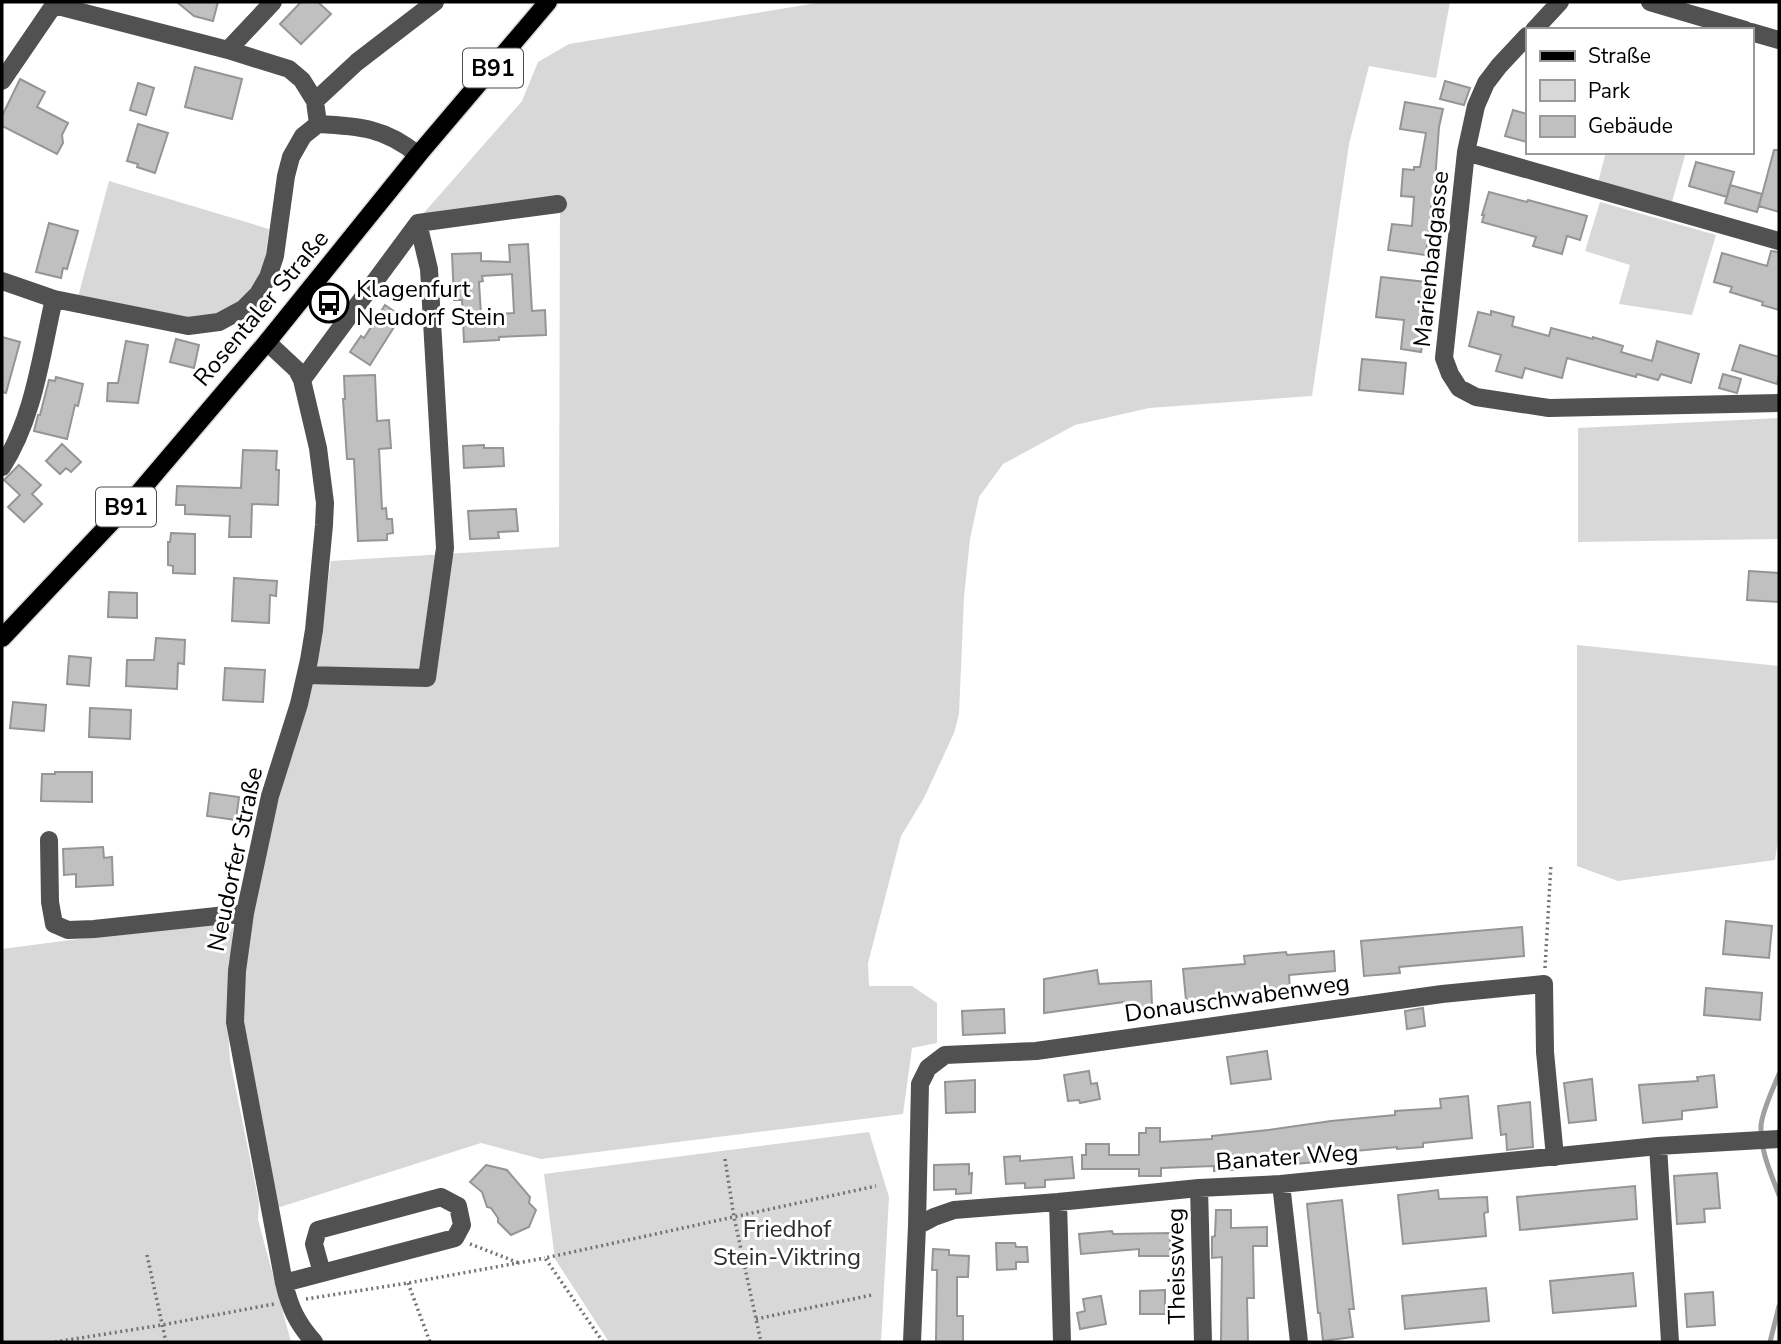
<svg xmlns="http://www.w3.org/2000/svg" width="1781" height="1344" font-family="'Nunito Sans',sans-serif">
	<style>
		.green { fill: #d8d8d8 }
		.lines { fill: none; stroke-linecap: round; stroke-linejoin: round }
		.stream { stroke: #9f9f9f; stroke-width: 5 }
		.building { fill: #c0c0c0; stroke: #959595; stroke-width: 2; fill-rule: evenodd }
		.major-casing { stroke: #dbdbdb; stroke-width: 21 }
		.path { stroke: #737373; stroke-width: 3.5; stroke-dasharray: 2 3.5; stroke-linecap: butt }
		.minor { stroke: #515151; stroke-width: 18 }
		.major { stroke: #000; stroke-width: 18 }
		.labels { text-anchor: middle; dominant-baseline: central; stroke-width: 6; stroke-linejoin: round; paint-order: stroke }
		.shield { fill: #fff; stroke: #4c4c4c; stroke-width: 2 }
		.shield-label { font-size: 23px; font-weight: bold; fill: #000 }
		.street-label { font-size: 24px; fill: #000; stroke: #fff }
		.poi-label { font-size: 24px; fill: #000; stroke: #fff; text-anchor: start }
		.park-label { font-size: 24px; fill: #2f2f2f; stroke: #fff }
	</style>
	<rect width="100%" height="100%" fill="#fff"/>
	<path class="green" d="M823 2H1450L1436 78 1369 66 1349 144 1312 396 1149 408 1075 425 1003 464 979 497 970 539 964 597 959 714 954 733 924 798 901 836 868 963 869 986H912L937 1003V1043L912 1048 903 1114 541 1159 481 1143 277 1208 242 1020 243 981 260 871 319 644 331 561 559 547 560 199 422 215 522 101 538 62 569 44Z
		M1606 152H1686L1672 202 1598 182Z
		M109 181 269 229 264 268 248 295 218 314 190 318 78 297Z
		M1600 202 1716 235 1692 315 1619 304 1630 265 1585 251Z
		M1779 418V539L1578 542V428Z
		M1577 645 1779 666V833L1775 860 1618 881 1577 866Z
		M208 922 233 928 227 1012 230 1060 259 1203 258 1220 291 1342H2V949Z
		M869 1132 889 1197 881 1342H609L555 1259 544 1174Z"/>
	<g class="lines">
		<path class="stream" d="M1779 1074C1773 1089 1762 1111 1761 1126 1760 1150 1771 1174 1779 1195
			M1770 1342 1779 1306"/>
	</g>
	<path class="building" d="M177 2H218L213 21 194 16Z
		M301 2H318L331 14 301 44 280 24Z
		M195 67 242 79 232 119 185 107Z
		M20 79 45 92 37 107 68 123 62 135 63 143 57 154 2 126V116Z
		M1445 81 1470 88 1464 105 1440 99Z
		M138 83 154 88 146 115 130 110Z
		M1405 102 1443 109 1439 127 1433 207H1431L1426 255 1388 250 1392 224 1412 226 1414 197 1401 196 1403 169 1414 170V167H1420L1426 133 1400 129Z
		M1513 110 1527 114V142L1505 136Z
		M138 124 168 133 155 173 137 167 138 164 127 161Z
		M1774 150H1779V212L1759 206Z
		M1696 162 1734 172 1727 197 1689 186Z
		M1730 185 1762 194 1757 212 1725 203Z
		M1489 192 1527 202 1528 200 1587 216 1580 240 1567 236 1562 254 1533 246 1536 237 1482 222 1484 215H1482Z
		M49 223 78 231 67 269 63 268 61 278 36 272Z
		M528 244 532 311 545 310 546 335 499 337V340L464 342 462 300H454L452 254 481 253V261L510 262 509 245ZM512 274 514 313 481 315 479 282 483 281 482 276Z
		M1771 251 1779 252V310L1762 305 1763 302 1730 292 1732 287 1714 282 1722 253 1767 266Z
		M1381 277 1426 282 1421 317 1427 318 1421 352 1401 349 1404 320 1376 317Z
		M385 305 401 316 370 365 350 352 361 336 364 338Z
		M1491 311 1514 317 1512 326 1549 336 1551 328 1593 339V337L1623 346 1621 352 1652 361 1657 341 1699 354 1691 383 1661 374 1658 380 1637 374 1636 377 1567 358 1562 378 1525 368 1522 378 1496 371 1501 355 1469 346 1478 312 1491 315Z
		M2 337 20 342 6 393 2 392Z
		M176 339 199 345 194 368 170 362Z
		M126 341 148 345 138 403 107 401 108 383H118Z
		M1740 345 1779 357V375L1777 384 1732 370Z
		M1362 359 1406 363 1403 394 1359 390Z
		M1723 374 1741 379 1737 393 1719 388Z
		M375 375 377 421 389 420 391 448 379 449 382 509 386 508 387 519H392L393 533 387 534V540L358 541 354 459H347L343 399H345L344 376Z
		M56 377 83 384 78 406 75 405 67 439 34 431 38 415H40L49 380 55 381Z
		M62 444 81 462 71 472 66 468 60 474 46 461Z
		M484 445V448H503L504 466 464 468 463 446Z
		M243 450 277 451 276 470H279L278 505 252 504 251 537H229L230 516 185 514V505H176L177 486 241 488Z
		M19 465 41 485 32 494 42 504 24 522 8 507 20 495 4 480Z
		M516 509 518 531 498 532 499 538 470 539 468 511Z
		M171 533 195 534V574L173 573V566L168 565V542H170Z
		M1749 571 1779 573V602L1747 600Z
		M234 578 277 581 276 596 270 595 269 623 232 621Z
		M109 592 137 593V618L108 617Z
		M156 638 185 640 184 664 178 663 177 689 126 686 127 660H154Z
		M69 656 91 658 89 686 67 684Z
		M225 668 265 670 263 702 223 700Z
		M13 702 46 705 44 731 10 728Z
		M90 708 131 710 130 739 89 737Z
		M55 772H92V802L41 801 42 774H55Z
		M210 793 239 797 236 820 207 816Z
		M103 847 104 858 112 857 113 885 76 887V874L64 875 63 849Z
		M1726 921 1772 926 1769 958 1723 954Z
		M1522 927 1524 956 1399 967 1400 973 1364 976 1361 941Z
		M1334 951 1335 971 1289 975 1290 989 1186 1000 1183 969 1245 964 1244 956 1286 952 1287 955Z
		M1097 970 1099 984 1151 981 1152 1006 1124 1007V1002L1044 1013V979Z
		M1706 988 1762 993 1760 1020 1704 1015Z
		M1423 1008 1425 1026 1407 1029 1405 1011Z
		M1004 1009 1005 1033 963 1035 962 1011Z
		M1267 1051 1271 1079 1231 1084 1227 1057Z
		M1089 1071 1091 1084 1097 1083 1100 1099 1080 1103 1079 1100 1068 1101 1064 1075Z
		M1714 1075 1717 1107 1682 1111V1119L1643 1123 1639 1085 1698 1081 1697 1077Z
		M1592 1079 1596 1120 1569 1123 1564 1083Z
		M975 1080V1112L946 1113 945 1082Z
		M1468 1096 1472 1138 1423 1143V1147L1397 1149V1147L1323 1154 1324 1161 1287 1165 1286 1155 1250 1158 1251 1169 1214 1171V1166L1161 1168V1176H1139V1169H1082V1155H1086V1144H1109V1155H1139V1133H1146V1128H1160V1142L1212 1139V1136L1268 1130 1331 1121 1395 1115V1111L1441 1108 1440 1099Z
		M1530 1102 1533 1147 1507 1150 1506 1134 1501 1135 1498 1106Z
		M1020 1156V1161L1072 1157 1074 1178 1045 1180V1187L1025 1188V1183L1006 1184 1004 1157Z
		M969 1164V1174L972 1173 971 1193 956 1194V1189L934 1190V1165Z
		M486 1165 507 1170 530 1197 529 1203 536 1210 529 1227 511 1235 498 1222V1218L491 1208 487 1207 482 1192 470 1182Z
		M1717 1173 1720 1208 1704 1209 1705 1222 1677 1224 1674 1176Z
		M1635 1186 1637 1219 1520 1230 1517 1197Z
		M1438 1190 1439 1199 1487 1197 1488 1212 1484 1213 1486 1236 1403 1244 1398 1195Z
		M1342 1200 1354 1309H1349L1353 1337 1323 1341 1320 1313H1318L1307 1204Z
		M1216 1210H1231V1228L1267 1227V1246H1253L1254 1298H1247L1248 1342H1221L1222 1257 1212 1258V1237L1215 1236Z
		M1112 1231 1113 1234 1170 1233V1256H1139V1249L1081 1254 1079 1234Z
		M996 1243H1015L1016 1247H1027L1028 1262H1016V1269L997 1270Z
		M933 1249 949 1250V1255L969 1256 968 1277H957V1316H963V1342H936L937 1270H932Z
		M1633 1273 1636 1306 1553 1313 1550 1281Z
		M1486 1288 1489 1321 1405 1329 1402 1296Z
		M1165 1290V1314H1140V1291Z
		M1713 1292 1715 1325 1687 1327 1685 1294Z
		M1101 1296 1106 1324 1080 1329 1077 1313 1085 1311 1083 1299Z"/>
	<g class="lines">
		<defs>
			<path id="major" d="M2 638 136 496 267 342 418 155 548 2"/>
		</defs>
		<use href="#major" class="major-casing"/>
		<path class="path" d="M1545 968 1551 864
			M725 1159 734 1217 761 1342
			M470 1244 519 1263
			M147 1255 166 1342
			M408 1283 430 1342
			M306 1299 408 1283 545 1258
			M756 1319 872 1295
			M55 1342 162 1325 274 1304
			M603 1342 545 1258 876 1186"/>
		<path class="minor" d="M1650 2 1745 30
			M54 5 228 50 289 69 302 80 315 101 318 124
			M1534 30 1560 2
			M1751 32 1779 40
			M1527 36 1499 66 1486 83 1476 106 1466 152 1444 358 1450 374 1459 388 1476 397 1549 408 1779 403
			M228 50 273 2
			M2 81 56 2
			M315 101 357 62 435 2
			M1466 152 1779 241
			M418 223 558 204
			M2 281 54 299 188 326 219 322 243 309 258 294 268 277 275 256 286 176 291 157 303 136 318 124C359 126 386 128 418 155
			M267 342 297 370 302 380 318 448 325 503 324 525 314 630 309 660 299 704 270 796 245 913 237 971 235 1022 284 1283C290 1308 297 1323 314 1342
			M302 380 418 223
			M2 467C34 418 41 355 54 299
			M306 675 427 678 445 548 429 269 418 223
			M49 840 50 902 54 924 68 930 94 929 245 913
			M1658 1146 1670 1342
			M1281 1184 1299 1342
			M1199 1188 1203 1342
			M1058 1202 1062 1342
			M917 1226 920 1084 928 1068 945 1055 1036 1051 1442 994 1544 984 1545 1052 1555 1157
			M284 1283 455 1238 462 1225 458 1206 441 1197 318 1230 314 1244 322 1273
			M912 1342 917 1226 934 1217 954 1210 1058 1202 1199 1188 1281 1184 1658 1146 1779 1139"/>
		<use href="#major" class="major"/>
	</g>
	<defs>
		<symbol id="bus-ring" viewBox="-11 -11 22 22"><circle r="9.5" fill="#fff" stroke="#000" stroke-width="1.5"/><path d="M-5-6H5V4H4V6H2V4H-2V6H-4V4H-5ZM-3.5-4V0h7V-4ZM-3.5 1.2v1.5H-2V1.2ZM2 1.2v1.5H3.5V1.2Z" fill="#000"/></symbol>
	</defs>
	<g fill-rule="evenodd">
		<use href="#bus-ring" x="307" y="281" width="44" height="44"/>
	</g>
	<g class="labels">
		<g class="shield">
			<rect x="463" y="48.5" width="60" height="39" rx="5"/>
			<rect x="96" y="487.5" width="60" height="39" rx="5"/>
		</g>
		<g class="shield-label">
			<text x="493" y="68">B91</text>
			<text x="126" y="507">B91</text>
		</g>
		<g class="street-label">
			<text transform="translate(1431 259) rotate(-84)">Marienbadgasse</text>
			<text transform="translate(261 308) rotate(-50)">Rosentaler Straße</text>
			<text transform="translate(235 859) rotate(-78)">Neudorfer Straße</text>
			<text transform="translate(1237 998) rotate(-8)">Donauschwabenweg</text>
			<text transform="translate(1287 1157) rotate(-4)">Banater Weg</text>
			<text transform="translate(1176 1266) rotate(-91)">Theissweg</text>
		</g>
		<g class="poi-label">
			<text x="356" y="289">Klagenfurt<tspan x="356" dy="28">Neudorf Stein</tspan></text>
		</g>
		<g class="park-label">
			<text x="787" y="1229">Friedhof<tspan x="787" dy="28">Stein-Viktring</tspan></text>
		</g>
	</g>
	<rect width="1781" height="1344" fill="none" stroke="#000000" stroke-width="7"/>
	<rect x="1526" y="28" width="228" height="126" fill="#ffffff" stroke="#999999" stroke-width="2"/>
	<rect x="1540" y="51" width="35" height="10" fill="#000000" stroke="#999999" stroke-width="2"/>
	<text x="1588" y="63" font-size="21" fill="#000000">Straße</text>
	<rect x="1540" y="80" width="35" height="21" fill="#d8d8d8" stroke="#999999" stroke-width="2"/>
	<text x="1588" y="98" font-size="21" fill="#000000">Park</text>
	<rect x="1540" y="116" width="35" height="21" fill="#c0c0c0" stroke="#999999" stroke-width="2"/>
	<text x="1588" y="133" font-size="21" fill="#000000">Gebäude</text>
</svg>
